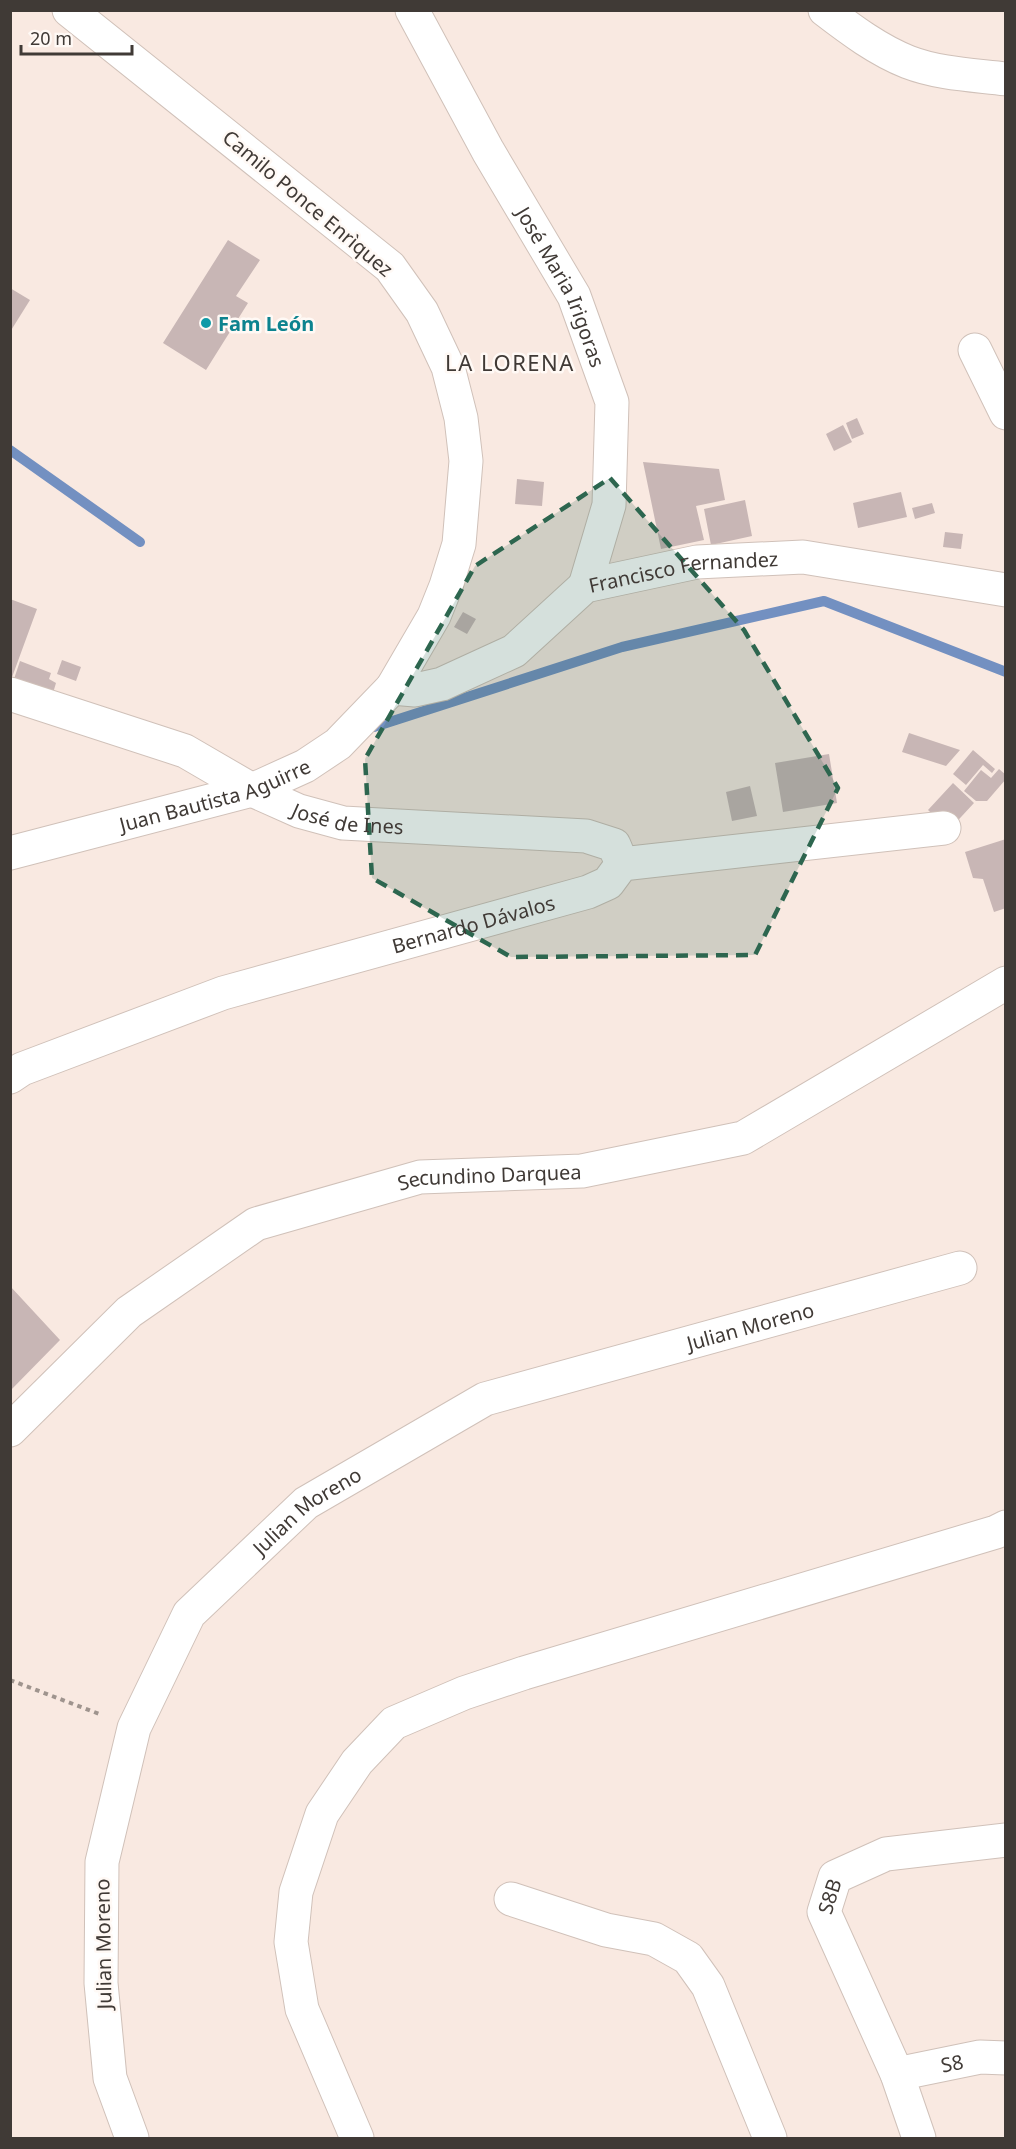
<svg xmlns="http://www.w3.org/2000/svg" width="1016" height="2149" font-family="'Noto Sans',sans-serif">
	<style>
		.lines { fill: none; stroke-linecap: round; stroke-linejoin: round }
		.stream { stroke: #7390c1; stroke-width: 10 }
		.building { fill: #c8b6b5 }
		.minor-casing { stroke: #d0c1b9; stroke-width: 35 }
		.major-casing { stroke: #d0c1b9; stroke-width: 35 }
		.path { stroke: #9f948e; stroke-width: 4; stroke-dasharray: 4.5 4.5; stroke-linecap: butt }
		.minor { stroke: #fff; stroke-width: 33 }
		.major { stroke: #fff; stroke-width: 33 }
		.marked { fill: #2d664f; fill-opacity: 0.2; stroke: #2d664f; stroke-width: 4.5; stroke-dasharray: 12 8; stroke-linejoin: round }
		.culture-dot { fill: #0f9aa8; stroke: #fff9f5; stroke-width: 2 }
		.labels { text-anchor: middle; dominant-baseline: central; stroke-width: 5; stroke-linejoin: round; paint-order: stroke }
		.street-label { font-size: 20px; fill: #403a36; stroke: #fff9f5 }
		.culture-label { font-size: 20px; font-weight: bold; fill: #0d838f; stroke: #fff9f5; text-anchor: start }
		.quarter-label { font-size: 22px; letter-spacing: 1.5px; fill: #403a36; stroke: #fff9f5 }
	</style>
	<rect width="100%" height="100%" fill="#f9e9e1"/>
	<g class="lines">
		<path class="stream" d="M10 450 140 542
			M374 727 622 647 824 601 1006 672"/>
	</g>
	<path class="building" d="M228 240 260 260 236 296 248 303 206 370 163 343Z
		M10 288 30 300 10 332Z
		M857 418 864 434 852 439 846 423Z
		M843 425 852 442 834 451 826 434Z
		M643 462 719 469 725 500 696 506 704 540 661 549Z
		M517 479 544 482 542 506 515 504Z
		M901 492 907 517 858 528 853 503Z
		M745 500 752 536 711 545 704 509Z
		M932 503 935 513 915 519 912 508Z
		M945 532 963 534 961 549 943 547Z
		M10 599 37 609 11 680H10Z
		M463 612 476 619 467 634 454 627Z
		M62 660 81 667 76 681 57 674Z
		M20 661 51 673 49 679 56 683 53 693 14 679Z
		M909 733 960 750 946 766 902 752Z
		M973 750 995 769 992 773 983 765 966 785 953 774Z
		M829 754 837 803 783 812 775 763Z
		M999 769 1006 775V779L987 801H976L964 791 981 770 991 778Z
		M953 783 974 803 949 830 928 810Z
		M750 786 757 816 732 821 726 792Z
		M1006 839V908L994 912 983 879 973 878 965 852Z
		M10 1286 60 1340 10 1391Z"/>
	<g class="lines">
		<defs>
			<g id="minor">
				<path id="s1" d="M412 10 488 151 574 296 612 402 609 505 585 586"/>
				<path d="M825 10C851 30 878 50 908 62 939 74 974 75 1006 79"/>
				<path d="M975 350 1006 413"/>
				<path id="s2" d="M392 688 415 690 442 684 514 651 585 586 697 562 803 557 1006 590"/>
				<path id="s3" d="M10 694 185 751 252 790 299 811 343 823 586 836 614 845 622 864"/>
				<path id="s4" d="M10 1077 22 1069 223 993 588 892 608 883 622 864 944 828"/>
				<path id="s5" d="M10 1430 129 1312 256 1224 420 1177 582 1171 743 1138 1006 983"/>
				<path d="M511 1899 606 1930 654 1939 688 1958 708 1986 770 2138"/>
				<path id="s6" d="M897 2074 980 2057 1006 2058"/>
				<path id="s7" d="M132 2138 110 2078 101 1983 102 1862 134 1728 189 1614 306 1503 485 1399 960 1268"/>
				<path d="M357 2138 302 2009 291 1942 296 1892 322 1814 357 1762 394 1723 464 1693 524 1673 996 1532 1006 1527"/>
				<path id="s8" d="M919 2138 897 2074 824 1912 835 1877 886 1854 1006 1840"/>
			</g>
			<g id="major">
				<path id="s9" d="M10 853 252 790 305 766 338 744 392 688 434 616 446 586 459 544 466 461 461 418 448 367 422 312 390 267 69 10"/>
			</g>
		</defs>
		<use href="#minor" class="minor-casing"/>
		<use href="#major" class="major-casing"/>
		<path class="path" d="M10 1680 102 1715"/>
		<use href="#minor" class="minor"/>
		<use href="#major" class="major"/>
	</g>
	<path class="marked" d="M610 478 744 630 838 788 755 955 511 957 372 878 365 759 475 566Z"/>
	<circle class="culture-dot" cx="206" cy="323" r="6"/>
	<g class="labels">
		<g class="street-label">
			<text transform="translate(308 203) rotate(40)">Camilo Ponce Enrìquez</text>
			<text stroke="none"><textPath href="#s1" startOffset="315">José Maria Irigoras</textPath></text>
			<text stroke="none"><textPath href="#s2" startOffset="326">Francisco Fernandez</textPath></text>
			<text stroke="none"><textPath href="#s9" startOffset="213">Juan Bautista Aguirre</textPath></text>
			<text stroke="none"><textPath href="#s3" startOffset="363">José de Ines</textPath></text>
			<text stroke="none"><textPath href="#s4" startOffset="489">Bernardo Dávalos</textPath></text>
			<text stroke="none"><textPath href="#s5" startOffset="562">Secundino Darquea</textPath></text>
			<text stroke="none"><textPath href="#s7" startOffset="1188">Julian Moreno</textPath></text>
			<text stroke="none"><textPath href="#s7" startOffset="702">Julian Moreno</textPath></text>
			<text stroke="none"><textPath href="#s8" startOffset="262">S8B</textPath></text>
			<text transform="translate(103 1944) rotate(-91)">Julian Moreno</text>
			<text stroke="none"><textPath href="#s6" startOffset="56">S8</textPath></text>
		</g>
		<g class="culture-label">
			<text x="218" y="323">Fam León</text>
		</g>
		<g class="quarter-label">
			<text x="510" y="362">LA LORENA</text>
		</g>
	</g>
	<rect width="1016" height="2149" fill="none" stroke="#403a36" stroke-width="24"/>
	<path d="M21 45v9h111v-9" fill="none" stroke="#403a36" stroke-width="3"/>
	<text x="30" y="45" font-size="18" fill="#403a36" stroke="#fff9f5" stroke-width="4.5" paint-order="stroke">20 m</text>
</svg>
